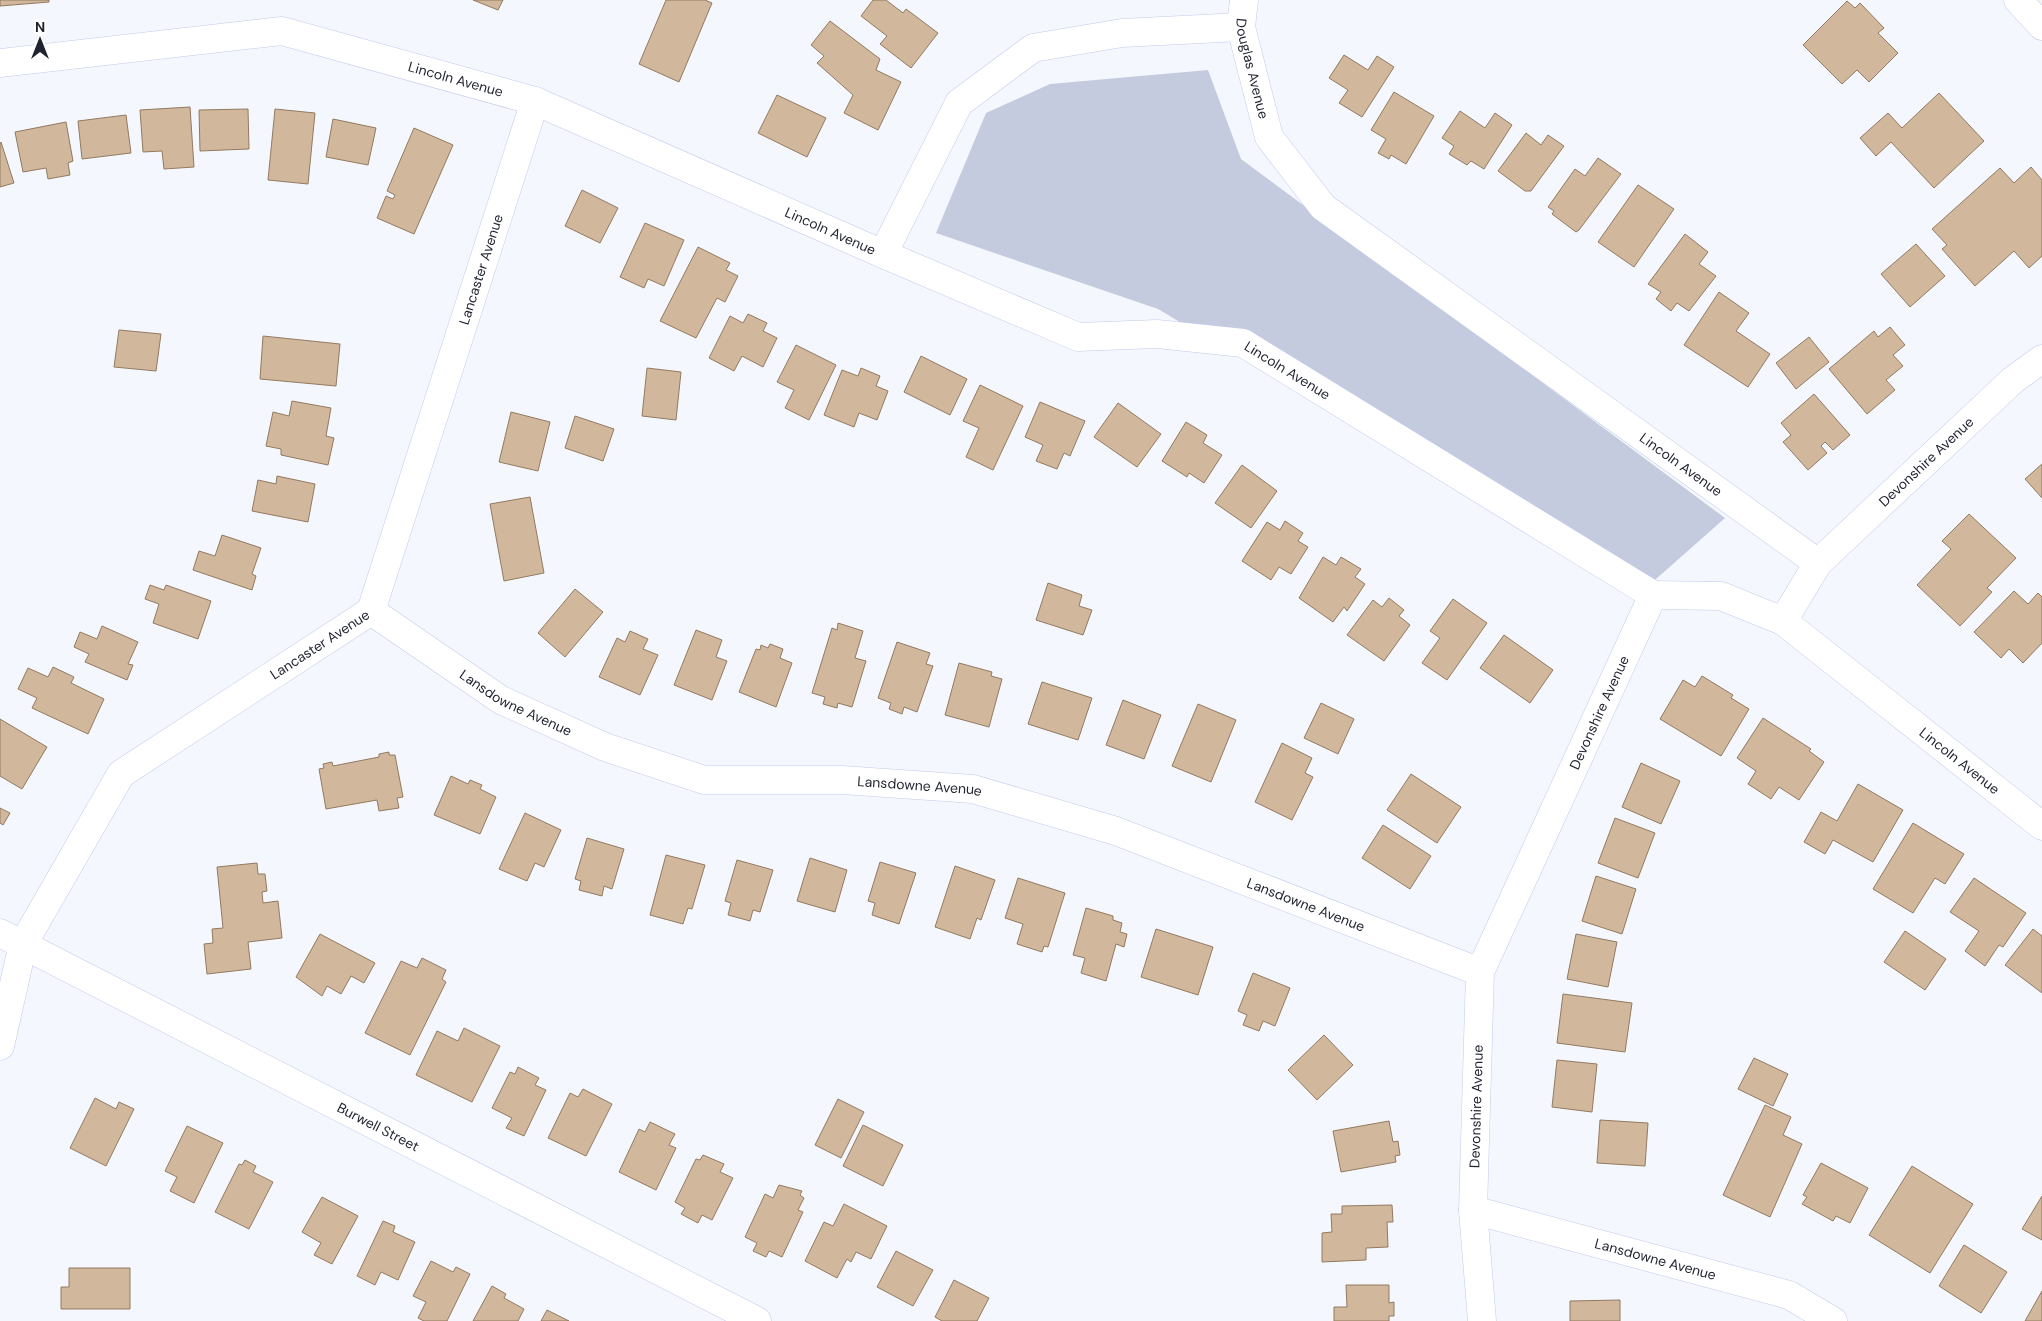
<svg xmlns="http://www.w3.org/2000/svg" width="2042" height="1321" font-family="'DM Sans',sans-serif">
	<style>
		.green { fill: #c5cbdf }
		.building { fill: #d1b79b; stroke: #927a60 }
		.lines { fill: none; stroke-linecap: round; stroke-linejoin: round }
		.street-casing { stroke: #c1cbed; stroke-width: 29 }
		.street { stroke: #fff; stroke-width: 28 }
		.labels { text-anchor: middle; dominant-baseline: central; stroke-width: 4.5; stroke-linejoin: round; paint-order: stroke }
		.street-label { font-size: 14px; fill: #1f222f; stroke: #fff }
	</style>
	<rect width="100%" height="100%" fill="#f5f7fe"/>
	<path class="green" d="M1208 70 1241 159 1725 518 1638 595 1158 309 936 233 986 113 1050 84Z"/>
	<path class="building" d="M0 0H49V2L0 6Z
		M473 0H503L498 10Z
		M666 0H705L712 3 679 82 639 64Z
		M873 0H886L903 13 906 9 938 33 911 68 880 44 887 36 861 16Z
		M1847 1 1855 8 1860 3 1884 28 1878 33 1898 53 1869 82 1857 70 1842 84 1803 45Z
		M830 21 880 59 876 70 901 82 878 130 844 113 853 95 817 63 824 56 811 45Z
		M1344 55 1368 70 1377 56 1394 67 1362 117 1339 103 1348 90 1329 78Z
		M1394 92 1434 116 1406 164 1391 155 1389 159 1378 153 1386 139 1371 130Z
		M1939 93 1984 141 1934 188 1891 142 1876 156 1860 138 1888 113 1902 128Z
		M777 95 826 118 807 157 758 133Z
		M190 107 194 167 164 169 162 151 143 152 140 110Z
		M248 109 249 149 200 151 199 110Z
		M275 109 315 113 308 184 268 180Z
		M1460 111 1485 128 1495 113 1512 125 1484 169 1471 161 1467 165 1449 154 1454 146 1442 138Z
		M126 115 131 153 82 159 78 121Z
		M333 119 376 128 368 165 326 157Z
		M66 122 73 161 68 163 70 175 48 179 46 168 23 172 15 132Z
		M414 128 453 145 414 234 377 218 386 196 393 199 395 195 387 191Z
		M1526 133 1541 145 1548 135 1564 146 1531 191H1525L1498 171Z
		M1 142 14 183 0 187V143Z
		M1598 158 1621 174 1579 230 1576 232 1552 214 1554 211 1548 207 1575 169 1585 176Z
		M2031 167 2042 180V256L2029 268 2014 251 1975 286 1942 249 1947 245 1932 229 2000 168 2014 183Z
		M1638 185 1674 209 1634 267 1598 242Z
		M582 190 618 208 600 243 565 226Z
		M645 223 684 240 664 286 648 279 644 288 620 277Z
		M1685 234 1708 252 1699 264 1716 276 1689 311 1677 303 1671 311 1656 299 1661 292 1648 284Z
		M1916 244 1945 276 1910 307 1881 274Z
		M698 247 730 263 726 270 738 276 725 302 717 298 696 338 660 321Z
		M1719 292 1749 313 1736 331 1770 354 1748 387 1684 345Z
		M748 314 767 323 763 331 777 338 763 367 742 356 734 371 709 358 730 316 743 323Z
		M1890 327 1905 345 1893 355 1903 366 1886 380 1895 390 1867 414 1829 369 1874 331 1878 337Z
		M119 330 161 334 156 371 114 367Z
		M263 336 340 344 336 386 260 379Z
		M1809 337 1829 362 1796 389 1776 363Z
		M796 345 836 365 809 420 785 408 794 390 777 382Z
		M921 356 967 379 950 415 904 392Z
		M647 368 681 372 676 420 642 416Z
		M861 368 880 376 876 386 888 391 877 420 859 413 854 427 824 415 842 370 858 376Z
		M980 385 1023 406 993 470 966 457 979 428 963 421Z
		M1814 394 1850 435 1833 450 1825 442 1821 446 1827 453 1808 470 1783 442 1791 435 1781 423Z
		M292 401 331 408 326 436 334 438 328 465 281 455V449L266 446 273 412 289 416Z
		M1040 402 1085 421 1070 456 1064 453 1057 469 1036 461 1043 445 1025 437Z
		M1118 403 1161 434 1137 467 1094 437Z
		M511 412 550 422 538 471 499 462Z
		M575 416 614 429 603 461 565 448Z
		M1186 422 1207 435 1203 443 1222 455 1204 483 1189 473 1187 477 1162 461Z
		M2042 464V498L2025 479Z
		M1242 465 1277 491 1251 528 1215 503Z
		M277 476 315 484 308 522 252 511 258 480 276 484Z
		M530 497 544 573 504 581 490 504Z
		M1969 514 2016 558 1987 588 1992 592 1960 626 1917 585 1951 549 1942 541Z
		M1285 521 1303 533 1298 541 1308 547 1291 574 1279 567 1271 580 1242 561 1267 522 1280 530Z
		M222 535 261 548 252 574 256 576 252 590 193 570 199 551 215 556Z
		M1323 557 1336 565 1341 557 1361 569 1355 577 1365 584 1347 611 1344 607 1333 622 1299 598Z
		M1048 583 1082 595 1079 606 1092 610 1083 635 1036 620Z
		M150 585 164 590 166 585 211 601 198 639 153 623 159 604 145 599Z
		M575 589 603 612 565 657 538 633Z
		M2014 591 2028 604 2038 593 2042 597V643L2023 663 2009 649 2001 658 1974 632Z
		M1389 598 1404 610 1399 616 1410 625 1384 661 1347 635 1373 600 1382 607Z
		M1453 599 1487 623 1447 680 1422 663 1440 638 1430 631Z
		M838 623 863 631 855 658 866 661 852 707 838 703 837 708 823 704 825 697 812 693 832 628 837 630Z
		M102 626 138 642 128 664 133 665 127 680 85 662 89 654 74 647 80 632 97 639Z
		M696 630 722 640 716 657 727 661 712 700 674 685Z
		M630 631 648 639 643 649 658 655 640 695 599 677 617 638 625 642Z
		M1504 635 1553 670 1530 703 1480 668Z
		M897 642 930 653 926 664 933 666 917 712 904 707 902 714 889 709 891 703 878 698Z
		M770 644 783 649 780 658 792 663 776 707 739 692 756 649 760 650 761 645 768 648Z
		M959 663 992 672 991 676 1002 679 989 727 945 715Z
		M53 667 74 677 71 683 104 699 88 734 32 708 37 698 18 689 28 668 48 677Z
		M1702 676 1733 695 1731 698 1749 709 1721 756 1660 719 1683 680 1695 687Z
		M1042 682 1092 698 1078 740 1028 724Z
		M1123 700 1161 715 1144 759 1106 745Z
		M1321 703 1354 719 1338 754 1304 738Z
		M1198 704 1236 720 1211 782 1172 766Z
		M1763 718 1811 749 1809 751 1824 762 1799 800 1779 787 1771 799 1748 784 1756 771 1737 758Z
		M0 719 47 747 22 789 0 776Z
		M1282 743 1312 758 1305 773 1313 777 1292 820 1255 802Z
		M389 752V755H395L403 797 397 798 399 808 379 811 377 800 326 809 319 769 324 768 323 764 332 762 333 766 379 757V754Z
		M1641 763 1680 781 1661 824 1622 807Z
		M1411 774 1461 807 1437 843 1387 810Z
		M451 776 468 784 470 780 482 785 480 789 496 797 480 834 434 815Z
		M1858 784 1903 810 1873 862 1833 840 1825 854 1804 842 1821 812 1837 821Z
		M0 808 10 813 3 825 0 823Z
		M525 813 561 830 544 867 535 863 527 881 499 869Z
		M1615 818 1655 833 1638 878 1598 863Z
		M1913 823 1964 854 1945 884 1935 878 1913 913 1873 889Z
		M1383 825 1431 856 1410 889 1362 858Z
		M587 838 624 849 612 889 604 886 602 896 579 890 581 881 575 879Z
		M666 855 705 865 692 909 688 908 683 924 650 915Z
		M810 858 847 870 835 912 797 901Z
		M737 860 773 870 760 912 753 910 750 921 728 915 731 903 725 901Z
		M880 862 916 873 899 924 872 915 875 903 868 901Z
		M257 863 258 874H265L267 891 262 892 263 903 278 901 282 938 248 942 251 969 207 974 204 944 213 943 212 929 223 928 217 867Z
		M955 866 995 880 981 920 977 918 970 939 935 927Z
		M1596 876 1636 889 1622 934 1582 921Z
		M1018 878 1065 893 1048 947 1044 946 1042 952 1017 944 1023 924 1005 918Z
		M1974 878 2026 913 2003 947 1999 945 1985 966 1965 951 1979 931 1950 912Z
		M1086 908 1113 916V920L1122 923 1120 932 1127 934 1124 947 1116 944 1106 981 1081 973 1085 958 1073 955Z
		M1156 929 1213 947 1198 995 1141 977Z
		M2033 929 2042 936V993L2005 965Z
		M1905 931 1946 959 1925 990 1884 962Z
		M320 934 375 963 364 983 351 976 341 994 327 986 322 996 296 977Z
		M1576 934 1617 942 1608 987 1567 979Z
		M422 958 446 970 442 979 446 982 410 1055 365 1033 401 961 417 968Z
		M1253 973 1290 988 1275 1026 1263 1021 1259 1031 1243 1025 1247 1015 1238 1011Z
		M1563 994 1632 1003 1625 1052 1557 1043Z
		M464 1028 500 1046 472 1102 416 1075 437 1031 458 1041Z
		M1324 1035 1353 1065 1317 1100 1288 1070Z
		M1754 1058 1788 1074 1773 1106 1738 1089Z
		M1557 1060 1597 1064 1592 1112 1552 1107Z
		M518 1067 539 1078 535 1085 546 1090 524 1136 506 1128 512 1118 492 1108 510 1072 515 1074Z
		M583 1089 612 1104 586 1156 548 1138 570 1093 578 1097Z
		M95 1098 116 1109 119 1102 134 1109 106 1166 70 1148Z
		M838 1099 864 1112 841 1158 815 1145Z
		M1765 1105 1791 1117 1783 1135 1802 1144 1770 1217 1723 1195Z
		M1600 1120 1648 1123 1645 1166 1597 1163Z
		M1389 1121 1393 1142 1398 1141 1400 1155 1395 1156 1396 1162 1341 1172 1333 1131Z
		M650 1122 675 1134 669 1145 676 1148 656 1190 619 1172 639 1129 645 1132Z
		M863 1125 903 1145 883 1186 843 1166Z
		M187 1126 223 1143 194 1203 170 1191 177 1177 165 1171Z
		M703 1155 724 1164 720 1172 733 1178 712 1220 702 1215 698 1223 681 1214 685 1208 675 1202 696 1159 700 1160Z
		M245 1160 256 1166 253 1172 273 1182 249 1229 215 1212 239 1164 242 1165Z
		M1821 1163 1868 1188 1850 1223 1836 1216 1833 1221 1802 1204 1807 1197 1803 1195Z
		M1912 1166 1973 1204 1930 1273 1869 1235Z
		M779 1185 802 1191 800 1195 804 1198 798 1210 803 1212 782 1257 769 1251 766 1257 753 1251 757 1243 745 1237 765 1194 773 1198Z
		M2042 1196V1240L2022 1229Z
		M322 1197 358 1216 332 1264 314 1255 321 1243 302 1232Z
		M844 1204 887 1226 871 1259 856 1252 851 1262 847 1259 837 1278 805 1261 824 1222 833 1226Z
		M1392 1205 1393 1222H1387L1388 1247 1366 1248V1260L1322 1262V1233L1332 1232 1331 1214H1342V1206Z
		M383 1221 395 1226 393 1232 415 1242 398 1280 381 1272 375 1285 357 1276Z
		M1964 1245 2007 1272 1981 1313 1939 1286Z
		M896 1251 933 1270 913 1306 877 1287Z
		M431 1261 453 1272 456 1267 470 1274 447 1321H424L418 1318 426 1302 413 1296Z
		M69 1268H130V1309H61V1287H69Z
		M954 1280 989 1298 977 1321H942L935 1317Z
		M1346 1285H1389V1303L1394 1302V1316H1389V1321H1334V1307H1347Z
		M492 1286 506 1294 504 1298 524 1309 518 1321H473Z
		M2042 1291V1321H2025Z
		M1620 1300V1321H1570V1301Z
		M547 1310 569 1321H541Z"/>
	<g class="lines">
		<defs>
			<g id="street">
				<path id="s1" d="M1244 0 1241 27 1269 137 1323 207 1818 563"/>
				<path d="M2018 0 2042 26"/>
				<path id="s2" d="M0 63 282 31 535 101 883 254 1078 337 1157 334 1243 343 1653 595"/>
				<path d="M883 254 959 103 1033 48 1122 33 1241 27"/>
				<path id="s3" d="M1653 595 1721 596 1783 621 2042 826"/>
				<path id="s4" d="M371 611 501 700 605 747 704 780H842L973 789 1116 831 1480 972"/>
				<path id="s5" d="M1783 621 1818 563 2013 380 2042 359"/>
				<path id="s6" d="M0 933 757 1321"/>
				<path id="s7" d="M0 1046 23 944 121 774 371 611 535 101"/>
				<path id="s8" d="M1473 1210 1789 1295 1833 1321"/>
				<path id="s9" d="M1482 1321 1473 1210 1480 972 1653 595"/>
			</g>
		</defs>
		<use href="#street" class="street-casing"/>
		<use href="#street" class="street"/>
	</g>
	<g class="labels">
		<g class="street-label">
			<text stroke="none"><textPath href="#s1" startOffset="70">Douglas Avenue</textPath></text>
			<text stroke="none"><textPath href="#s2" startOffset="464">Lincoln Avenue</textPath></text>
			<text stroke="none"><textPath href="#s2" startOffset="869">Lincoln Avenue</textPath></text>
			<text stroke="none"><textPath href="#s7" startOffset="958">Lancaster Avenue</textPath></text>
			<text stroke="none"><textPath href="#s2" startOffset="1356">Lincoln Avenue</textPath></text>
			<text stroke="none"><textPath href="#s5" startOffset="216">Devonshire Avenue</textPath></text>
			<text stroke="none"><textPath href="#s1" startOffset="670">Lincoln Avenue</textPath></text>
			<text stroke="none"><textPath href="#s7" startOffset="538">Lancaster Avenue</textPath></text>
			<text stroke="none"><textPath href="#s4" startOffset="172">Lansdowne Avenue</textPath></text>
			<text stroke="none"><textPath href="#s9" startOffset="635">Devonshire Avenue</textPath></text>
			<text stroke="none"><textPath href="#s3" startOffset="360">Lincoln Avenue</textPath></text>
			<text stroke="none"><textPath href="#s4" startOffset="592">Lansdowne Avenue</textPath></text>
			<text stroke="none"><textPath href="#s4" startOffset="998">Lansdowne Avenue</textPath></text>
			<text stroke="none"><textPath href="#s9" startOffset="215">Devonshire Avenue</textPath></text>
			<text stroke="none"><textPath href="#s6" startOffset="425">Burwell Street</textPath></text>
			<text stroke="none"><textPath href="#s8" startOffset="189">Lansdowne Avenue</textPath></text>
		</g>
	</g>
	<g transform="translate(40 40)" stroke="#ffffff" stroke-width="4" paint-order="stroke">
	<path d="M0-4L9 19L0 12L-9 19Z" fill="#1f222f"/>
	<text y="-8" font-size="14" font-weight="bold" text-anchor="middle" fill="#1f222f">N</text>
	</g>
</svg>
